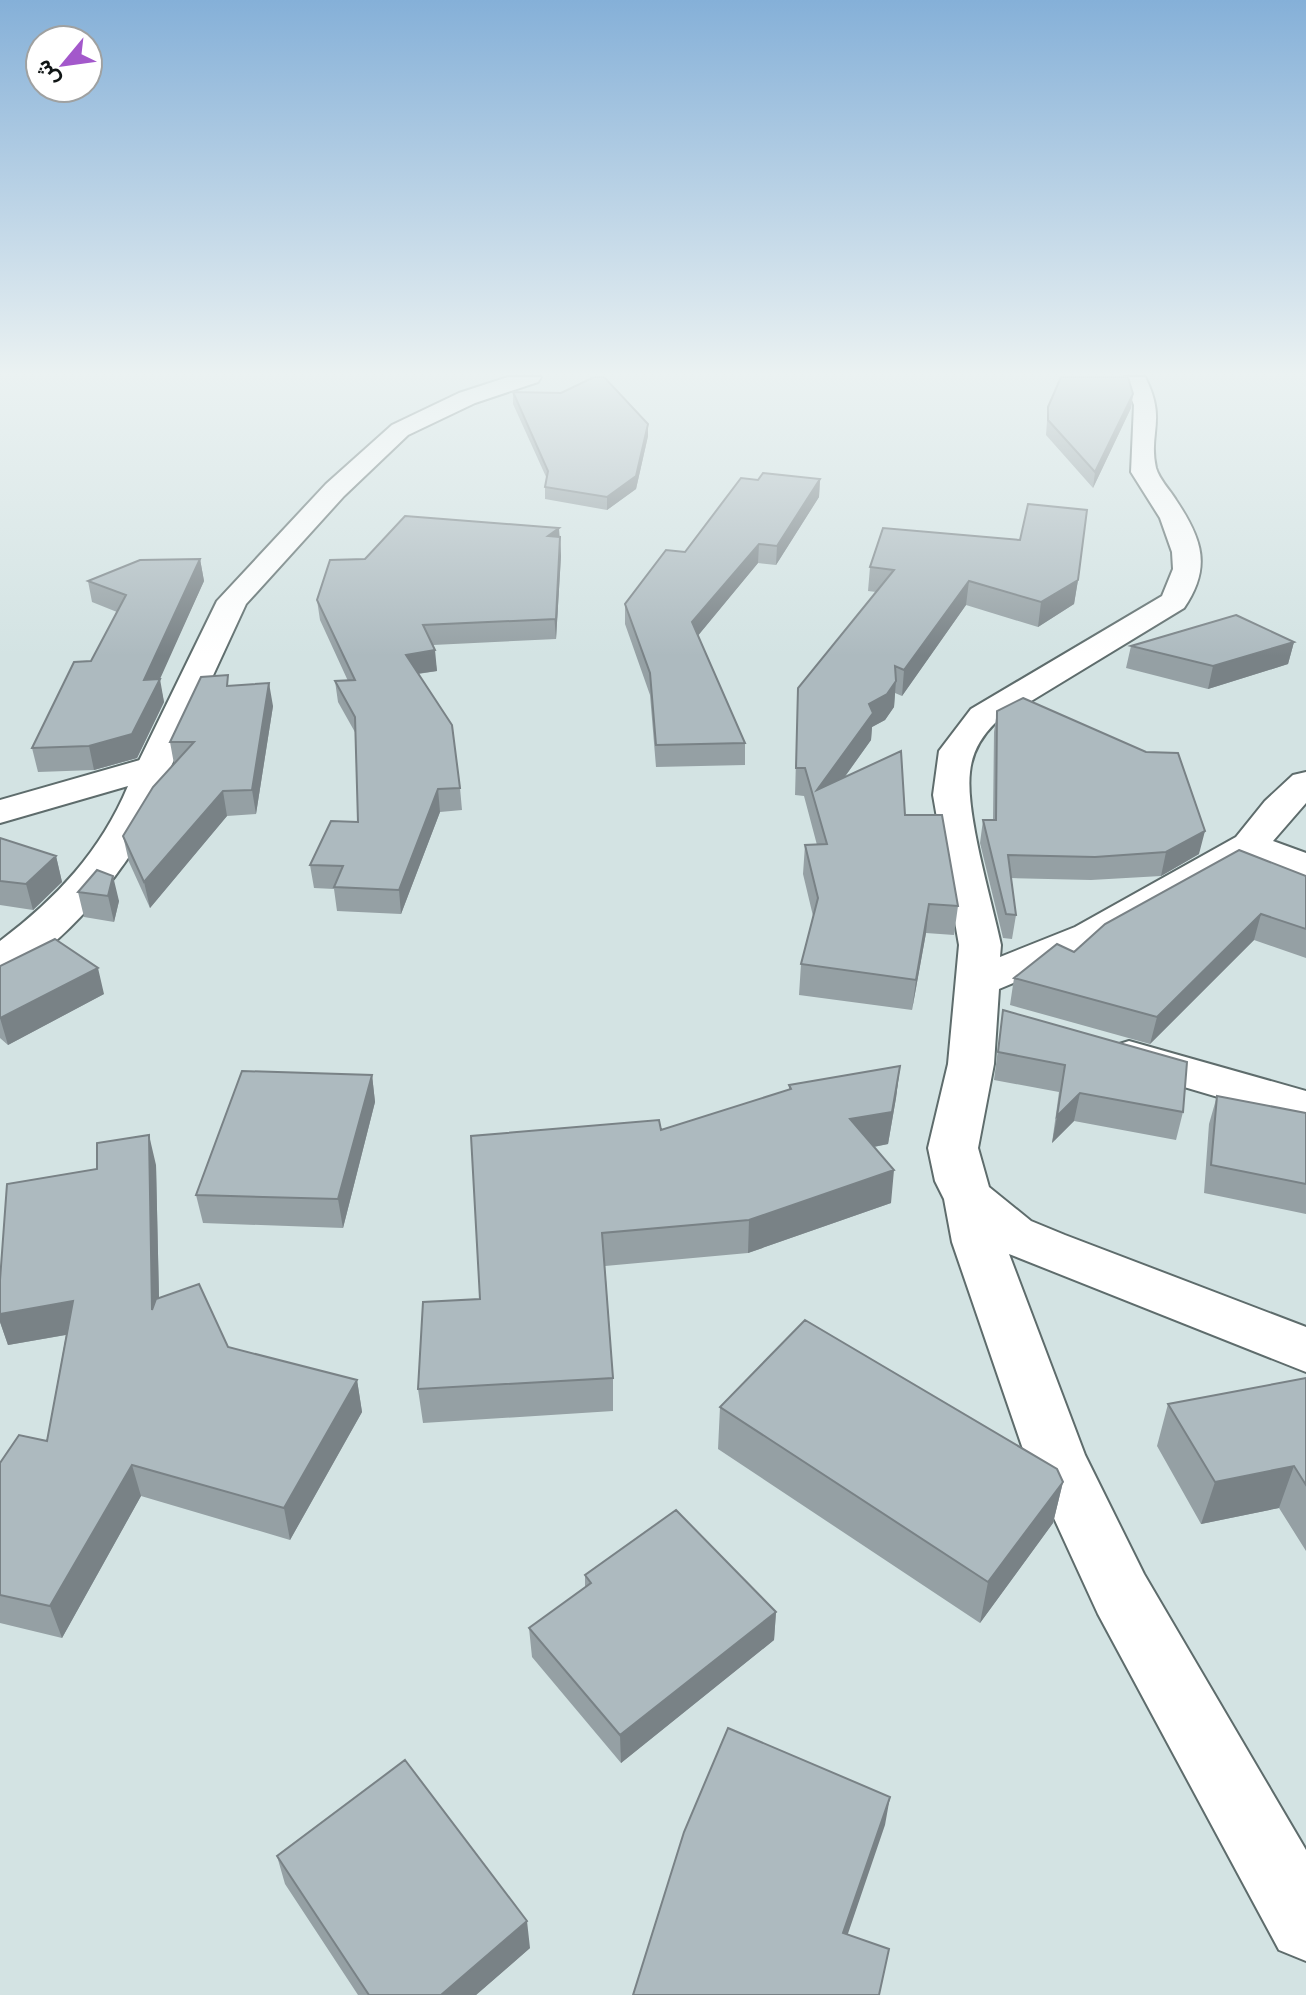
<svg xmlns="http://www.w3.org/2000/svg" width="1306" height="1995" font-family="Ubuntu,Vazirmatn,sans-serif">
	<style>
		.lines { fill: none; stroke-linecap: round; stroke-linejoin: round }
		.street-casing { stroke: #5e6c6c; stroke-width: 4 }
		.secondary-casing { stroke: #5e6c6c; stroke-width: 4 }
		.street { fill: #fff; fill-rule: evenodd }
		.secondary { fill: #fff; fill-rule: evenodd }
		.wall { fill: #95a0a4 }
		.shaded-wall { fill: #798286 }
		.building { fill: #adbabf; stroke: #798286; stroke-width: 2 }
	</style>
	<rect width="100%" height="100%" fill="#d3e3e3"/>
	<g class="lines">
		<defs>
			<path id="street" d="M508 377H541L538 382 475 403 408 435 344 496 246 604 167 775 154 778 141 775 136 767 217 601 326 484 392 425 459 393Z
				M1123 377H1145C1167 420 1148 432 1156 468 1159 479 1170 490 1176 500 1202 539 1212 567 1184 608L995 723C981 737 972 752 970 772 965 813 992 901 1001 945L1000 957 1075 927 1236 837 1265 801 1293 775 1306 772V803L1273 841 1306 853V879L1253 860 1105 945 999 989 994 1064 978 1148 989 1187 1031 1221 1065 1235 1306 1327V1372L1009 1254 1085 1455 1144 1574 1306 1850V1961L1279 1950 1098 1614 1025 1455 952 1242 944 1199 935 1181 928 1148 948 1064 959 945 933 795 939 751 971 709 1162 596 1173 569 1172 552 1160 518 1131 472 1134 405Z
				M1129 1041 1306 1091V1123L1113 1066 1106 1056 1113 1046Z"/>
			<path id="secondary" d="M154 756 167 759 172 767C163 790 155 814 143 835 116 880 52 961 0 974V941C56 899 101 851 128 786L0 823V800Z"/>
		</defs>
		<use href="#street" class="street-casing"/>
		<use href="#secondary" class="secondary-casing"/>
		<use href="#street" class="street"/>
		<use href="#secondary" class="secondary"/>
	</g>
	<path class="wall" d="M513 392 648 424V436L636 489 607 510 545 499V487L547 479 513 404Z
		M1133 394 1131 408 1093 488 1046 435 1048 407Z
		M820 479 819 497 776 565 758 563 698 635 745 743V765L656 767 650 695 625 624V604L685 552 758 480Z
		M560 537 561 556 556 639 433 645 437 671 418 674 460 788 462 810 440 812 401 914 337 911 334 889 314 888 310 865 358 822 356 734 338 702 335 681H348L320 620 317 600 365 559Z
		M200 559 204 581 159 679 164 702 137 758 94 770 38 772 32 748 91 661 117 612 92 602 88 581Z
		M870 567 1078 580 1074 604 1038 627 966 605 902 696 895 693 894 707 885 720 872 727 871 740 844 778 905 815 958 906 954 935 926 933 912 1010 799 995 801 964 813 916 803 874 805 845H817L804 796 795 795 798 688 876 592 868 591Z
		M1294 642 1288 664 1208 689 1126 668 1131 646Z
		M230 685 273 706 256 814 227 816 150 908 129 862 123 836 174 764 170 742Z
		M997 711 1199 854 1161 876 1091 880 1011 878 1016 915 1012 939 1003 938 980 843 983 820H993L994 732Z
		M0 838 56 856 62 882 33 910 0 905Z
		M97 870 119 901 114 922 84 917 78 892Z
		M1306 876V958L1254 940 1150 1044 1010 1005 1014 978 1074 952Z
		M0 966 104 994 8 1045 0 1038Z
		M1003 1010 1183 1112 1176 1140 1074 1121 1052 1143 1059 1092 994 1080Z
		M900 1066 896 1098 888 1144 874 1147 891 1203 748 1253 605 1266 613 1378V1411L423 1423 418 1389 661 1130 789 1090V1085Z
		M372 1075 375 1102 343 1228 203 1223 196 1195Z
		M1217 1096 1306 1113V1214L1204 1193 1209 1124Z
		M156 1165 159 1298 228 1347 357 1380 362 1412 290 1540 141 1496 62 1638 0 1623V1463L47 1441 66 1335 8 1345 0 1322V1314Z
		M1306 1378V1551L1279 1508 1201 1524 1157 1446 1168 1404Z
		M720 1407 1063 1482 1053 1523 980 1623 718 1449Z
		M585 1575 776 1612 774 1640 621 1763 532 1657 529 1628 585 1587Z
		M277 1856 530 1948 476 1995H358L285 1884Z"/>
	<path class="shaded-wall" d="M1133 394 1131 408 1093 488 1095 472Z
		M648 424V436L636 489 607 510V497Z
		M820 479 819 497 776 565 777 546Z
		M559 528 561 556 556 639 548 536Z
		M759 544 758 563 692 643V622Z
		M200 559 204 581 156 688 160 679 164 702 137 758 94 770 89 746 144 680Z
		M1078 580 1074 604 1038 627 1041 602Z
		M969 581 966 605 902 696 904 670Z
		M1294 642 1288 664 1208 689 1213 666Z
		M435 650 437 671 408 675 406 655Z
		M896 681 894 707 885 720 872 727 871 740 818 814 817 790 869 704Z
		M269 683 273 706 256 814 252 790Z
		M438 789 440 812 401 914 399 890Z
		M223 791 227 816 150 908 144 882Z
		M1205 831 1199 854 1161 876 1166 852Z
		M56 856 62 882 33 910 26 884Z
		M113 876 119 901 114 922 108 896Z
		M929 904 926 933 912 1010 916 980Z
		M1261 914 1254 940 1150 1044 1157 1017Z
		M98 968 104 994 8 1045 0 1018Z
		M900 1066 896 1098 888 1144 847 1152 850 1119Z
		M372 1075 375 1102 343 1228 338 1199Z
		M1080 1093 1074 1121 1052 1143 1057 1116Z
		M149 1135 156 1165 160 1341 152 1310Z
		M894 1170 891 1203 748 1253 749 1220Z
		M73 1301 82 1332 8 1345 0 1322V1314Z
		M357 1380 362 1412 290 1540 284 1508Z
		M132 1465 141 1496 62 1638 50 1606Z
		M1294 1466 1279 1508 1201 1524 1215 1482Z
		M1063 1482 1053 1523 980 1623 988 1582Z
		M776 1612 774 1640 621 1763 620 1735Z
		M890 1797 885 1825 839 1960 843 1933Z
		M527 1921 530 1948 476 1995H441Z"/>
	<path class="building" d="M594 377H604L648 424 636 476 607 497 545 487 548 471 513 392 561 393Z
		M1061 377H1128L1133 394 1095 472 1048 420V407Z
		M763 473 820 479 777 546 759 544 692 622 745 743 656 745 650 673 625 604 666 550 685 552 741 478 758 480Z
		M1028 504 1087 510 1078 580 1041 602 969 581 904 670 895 666 896 681 887 694 869 704 873 713 817 790 901 751 905 815H942L958 906 929 904 916 980 801 964 818 898 805 845 827 844 805 768H796L798 688 894 570 870 567 883 528 1020 540Z
		M405 516 559 528 548 536 560 537 556 619 423 625 435 650 406 655 452 725 460 788 438 789 399 890 334 887 343 866 310 865 331 821 358 822 355 717 335 681 355 680 317 600 330 560 365 559Z
		M200 559 144 680 160 679 132 734 89 746 32 748 74 662 91 661 126 595 88 581 140 560Z
		M1236 615 1294 642 1213 666 1131 646Z
		M228 675 227 686 269 683 252 790 223 791 144 882 123 836 153 787 194 742H170L201 677Z
		M1023 698 1146 752 1178 753 1205 831 1166 852 1095 857 1008 855 1016 915 1006 914 983 820H996L997 711Z
		M0 838 56 856 26 884 0 881Z
		M1239 850 1306 876V929L1261 914 1157 1017 1014 978 1057 944 1074 952 1105 924Z
		M97 870 113 876 108 896 78 892Z
		M55 939 98 968 0 1018V966Z
		M1003 1010 1187 1062 1183 1112 1080 1093 1057 1116 1065 1065 998 1052Z
		M900 1066 892 1112 850 1119 894 1170 749 1220 602 1233 613 1378 418 1389 423 1302 480 1299 471 1136 659 1120 661 1130 791 1089 789 1085Z
		M242 1071 372 1075 338 1199 196 1195Z
		M1217 1096 1306 1113V1184L1211 1165Z
		M149 1135 152 1310 156 1299 199 1284 228 1347 357 1380 284 1508 132 1465 50 1606 0 1595V1463L19 1435 47 1441 73 1301 0 1314V1280L7 1184 97 1169V1143Z
		M805 1320 1057 1469 1063 1482 988 1582 720 1407Z
		M1306 1378V1485L1294 1466 1215 1482 1168 1404Z
		M676 1510 776 1612 620 1735 529 1628 591 1583 585 1575Z
		M728 1728 890 1797 843 1933 889 1949 879 1995H633L684 1832Z
		M405 1760 527 1921 441 1995H369L277 1856Z"/>
	<linearGradient id="sky" x2="0" y2="1"><stop stop-color="#85b0d8"/><stop offset="0.57" stop-color="#ebf2f2"/><stop offset="1" stop-color="#ebf2f2" stop-opacity="0"/></linearGradient>
	<rect width="1306" height="656" fill="url(#sky)"/>
	<g transform="translate(64 64) rotate(241)"><circle r="38" fill="#ffffff" stroke="#9fa1a1" stroke-width="2"/>
	<path d="M0-6L14 30L0 20L-14 30Z" fill="#a358cb"/>
	<text y="-12" font-size="22" font-weight="bold" text-anchor="middle" fill="#101515">ش</text>
	</g>
</svg>
